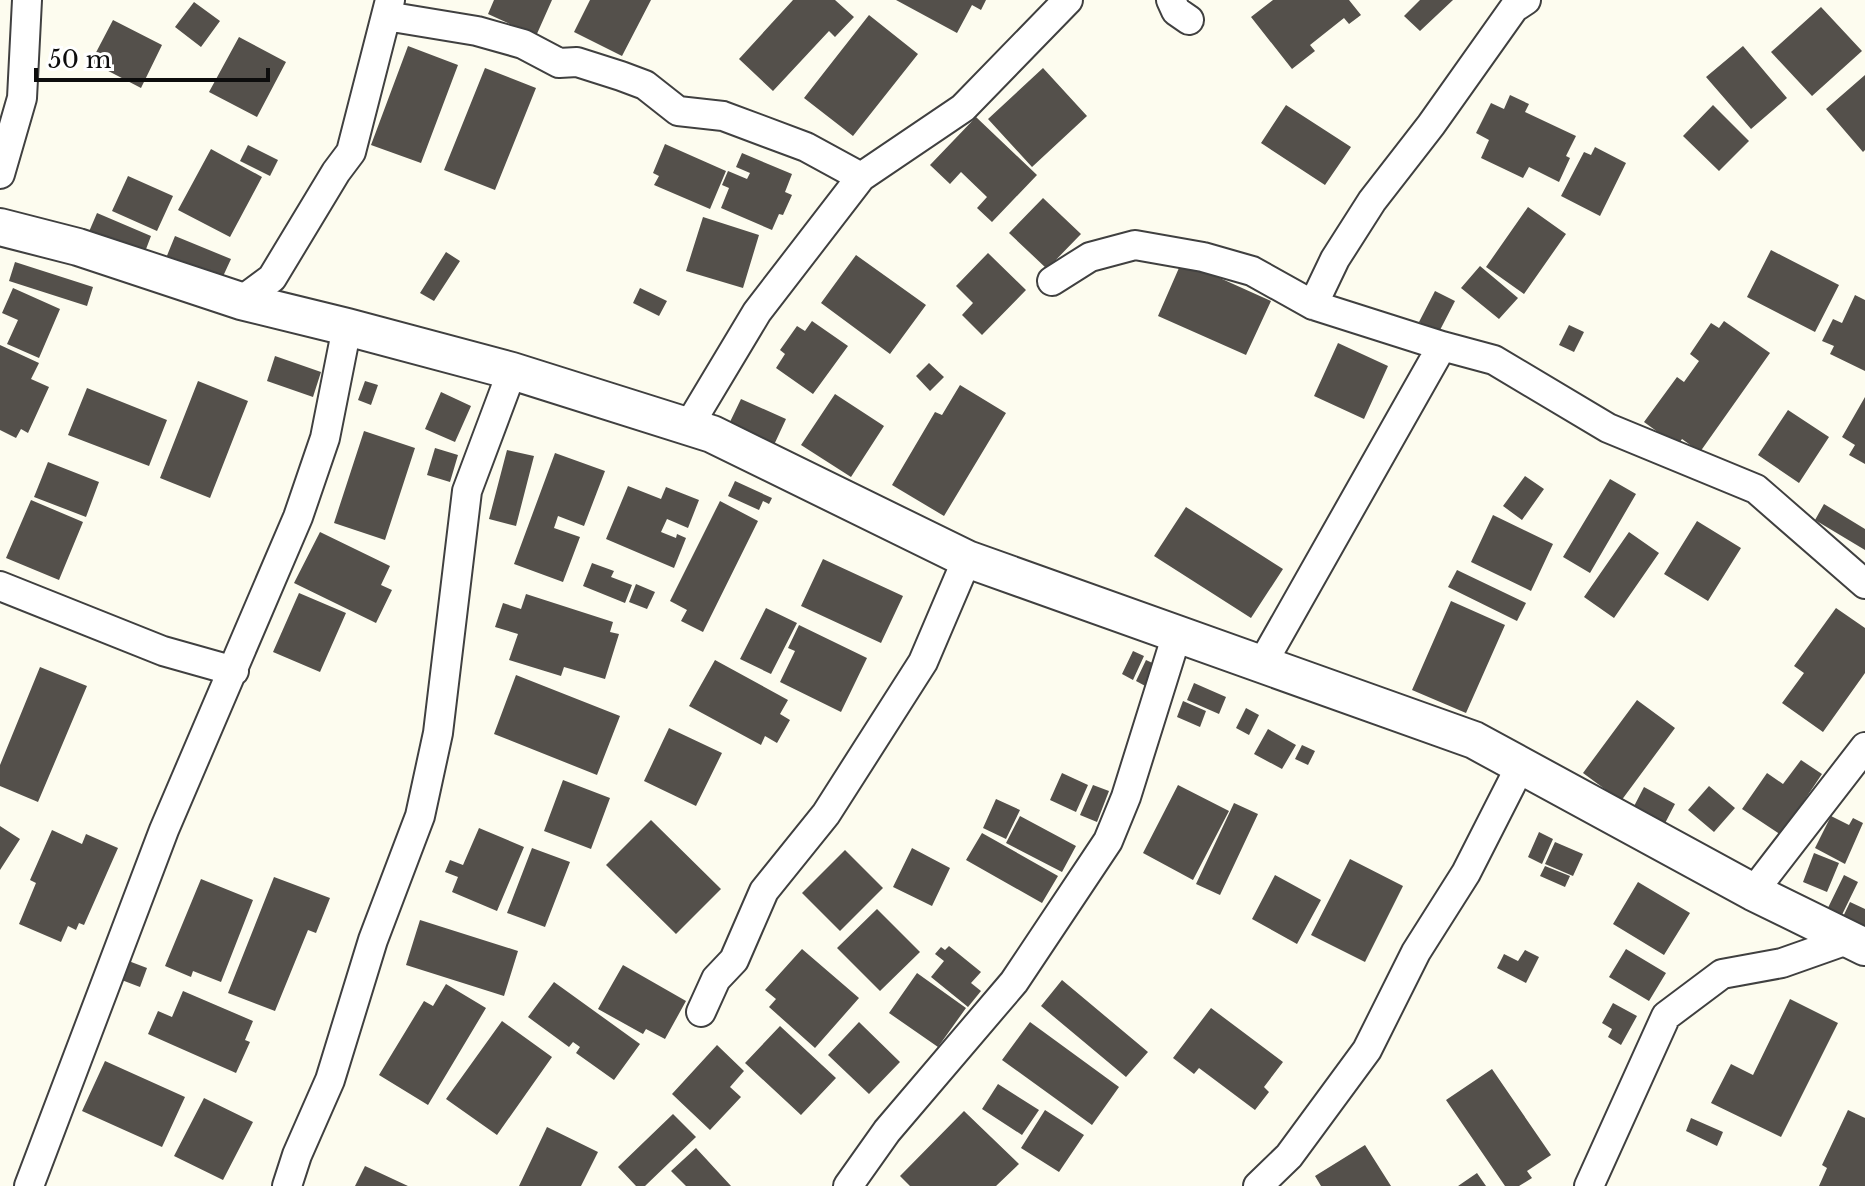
<svg xmlns="http://www.w3.org/2000/svg" width="1865" height="1186" font-family="'Libre Baskerville',serif">
	<style>
		.building { fill: #54504b }
		.lines { fill: none; stroke-linecap: round; stroke-linejoin: round }
		.minor-casing { stroke: #404040; stroke-width: 32 }
		.tertiary-casing { stroke: #404040; stroke-width: 40 }
		.minor { stroke: #fff; stroke-width: 28 }
		.tertiary { stroke: #fff; stroke-width: 36 }
	</style>
	<rect width="100%" height="100%" fill="#fdfcef"/>
	<path class="building" d="M494 0H552L536 36 488 14Z
		M590 0H651L622 56 574 32Z
		M793 0H835L854 17 835 37 829 31 773 91 739 59Z
		M896 0H986L981 10 972 5 957 33Z
		M1273 0H1349L1361 15 1349 24 1344 18 1310 45 1315 51 1292 69 1251 17Z
		M1420 0H1453L1420 31 1404 16Z
		M194 2 220 21 201 47 175 27Z
		M1821 7 1862 51 1812 96 1771 52Z
		M869 15 918 54 853 136 804 98Z
		M113 20 162 45 141 88 91 62Z
		M239 37 286 62 257 117 209 92Z
		M408 46 458 65 421 163 371 145Z
		M1743 46 1787 98 1751 129 1706 77Z
		M485 68 536 88 495 190 444 170Z
		M1043 68 1087 116 1032 167 988 119Z
		M1865 75V150L1863 152 1826 109Z
		M1510 95 1529 104 1525 112 1576 136 1566 156 1570 158 1559 182 1529 167 1523 178 1481 158 1489 140 1476 133 1491 103 1504 109Z
		M1286 105 1351 147 1325 185 1261 143Z
		M1713 105 1749 141 1719 171 1683 136Z
		M976 117 1037 175 992 222 977 208 987 197 961 172 950 184 930 165Z
		M665 144 726 171 710 209 654 185 659 176 653 173Z
		M248 145 278 160 270 176 240 161Z
		M1595 147 1626 163 1600 216 1561 196 1584 152 1591 155Z
		M211 149 262 177 230 237 178 210Z
		M742 153 792 174 785 192 792 195 783 215 779 214 772 230 721 208 729 188 722 185 728 171 747 179 750 173 736 167Z
		M128 176 173 196 157 231 112 211Z
		M1043 198 1081 234 1047 269 1009 233Z
		M1528 207 1566 234 1524 294 1486 267Z
		M97 213 151 236 143 257 88 234Z
		M703 217 759 235 743 288 686 271Z
		M175 236 231 259 219 285 164 263Z
		M1771 250 1839 285 1815 332 1747 297Z
		M446 252 460 261 434 301 420 293Z
		M988 253 1026 290 982 335 962 315 973 303 956 286Z
		M856 255 926 305 890 354 821 303Z
		M1182 261 1271 301 1246 355 1158 316Z
		M15 262 93 287 87 306 9 281Z
		M1480 266 1518 298 1499 319 1461 288Z
		M13 288 60 309 39 358 7 344 18 320 2 313Z
		M640 288 667 301 659 316 633 303Z
		M1435 291 1455 301 1439 332 1419 322Z
		M1855 295 1865 300V371L1830 354 1834 346 1822 341 1833 319 1842 323Z
		M812 321 848 346 813 394 776 368 785 354 780 350 797 326 805 331Z
		M1724 321 1770 353 1700 452 1682 439 1677 446 1644 422 1677 377 1684 382 1699 361 1690 354 1711 323 1719 328Z
		M1569 325 1584 332 1574 352 1559 345Z
		M1338 343 1388 366 1364 419 1314 396Z
		M0 345 39 363 31 379 49 387 28 433 21 429 16 438 0 430Z
		M275 356 321 372 313 397 267 381Z
		M929 363 944 377 930 391 916 376Z
		M198 381 248 401 210 498 160 478Z
		M365 381 378 385 371 405 358 400Z
		M960 385 1006 413 944 516 892 485 935 412 942 415Z
		M87 388 167 420 149 466 68 435Z
		M441 392 471 406 455 442 425 429Z
		M835 394 884 426 851 477 801 445Z
		M1865 397V464L1849 455 1855 445 1842 437Z
		M741 399 786 419 773 447 728 426Z
		M1788 410 1829 437 1799 483 1758 455Z
		M364 431 415 448 385 540 334 523Z
		M435 448 458 455 450 482 427 475Z
		M507 450 534 456 516 526 489 519Z
		M555 453 605 471 584 526 558 516 554 528 580 537 563 582 514 564Z
		M48 462 99 482 86 517 34 497Z
		M1525 476 1544 489 1522 520 1503 506Z
		M1610 479 1636 494 1590 573 1563 557Z
		M735 481 772 498 769 504 763 501 759 510 728 496Z
		M628 486 661 499 666 487 699 500 688 528 667 519 661 532 676 538 677 534 686 538 674 568 606 539Z
		M31 500 83 522 59 580 6 558Z
		M720 501 758 521 703 632 681 621 687 610 670 601Z
		M1824 504 1865 529V550L1815 520Z
		M1186 507 1283 569 1251 618 1154 556Z
		M1493 515 1553 544 1531 591 1471 562Z
		M1697 521 1741 548 1708 601 1664 574Z
		M320 532 390 566 381 585 392 590 376 623 294 583Z
		M1629 532 1659 553 1614 618 1584 597Z
		M823 559 903 596 881 643 801 606Z
		M592 563 614 571 611 577 632 585 625 603 583 586Z
		M1457 570 1526 603 1517 621 1448 587Z
		M636 584 655 592 647 609 629 602Z
		M299 593 346 613 320 672 273 652Z
		M526 594 613 622 610 632 619 634 605 679 564 667 561 676 509 660 518 634 495 627 503 603 521 609Z
		M1451 601 1505 625 1466 713 1412 690Z
		M766 608 797 623 771 674 740 659Z
		M1836 608 1865 628V673L1823 732 1782 703 1804 673 1794 666Z
		M799 625 867 658 841 712 780 682 795 651 788 648Z
		M1133 651 1144 656 1133 680 1122 674Z
		M715 660 788 700 780 714 790 720 777 743 765 736 761 745 689 706Z
		M1146 660 1159 666 1149 688 1136 681Z
		M40 667 87 686 38 802 0 786V765Z
		M516 675 620 716 597 775 494 734Z
		M1194 683 1226 697 1219 714 1187 700Z
		M1637 700 1675 728 1621 801 1583 773Z
		M1183 701 1206 711 1200 727 1177 717Z
		M1246 708 1259 715 1249 735 1236 728Z
		M669 728 722 753 696 806 644 781Z
		M1268 729 1296 745 1282 769 1254 754Z
		M1302 745 1315 751 1308 765 1295 759Z
		M1801 760 1822 774 1781 835 1742 809 1767 773 1783 784Z
		M1062 773 1088 785 1076 812 1050 800Z
		M563 780 610 798 591 849 544 831Z
		M1093 785 1109 791 1097 822 1080 815Z
		M1178 785 1229 811 1193 880 1143 853Z
		M1709 786 1735 808 1714 832 1688 810Z
		M1644 787 1675 804 1662 829 1631 812Z
		M996 799 1020 810 1006 839 983 828Z
		M1234 803 1258 814 1220 895 1196 884Z
		M1020 816 1076 846 1062 872 1006 843Z
		M1831 816 1849 825 1853 818 1863 823 1845 864 1815 848Z
		M651 820 721 889 676 934 606 865Z
		M0 826 20 839 0 870Z
		M479 828 524 847 497 911 452 892 458 877 445 872 450 860 463 865Z
		M52 830 82 844 86 834 118 848 84 925 79 923 76 930 68 926 61 942 19 924 36 883 30 880Z
		M1539 832 1553 839 1542 864 1528 857Z
		M982 833 1058 876 1042 903 966 860Z
		M1555 842 1583 854 1573 876 1545 864Z
		M532 848 570 862 545 927 507 913Z
		M912 848 950 868 932 906 893 887Z
		M845 850 883 888 840 931 802 893Z
		M1814 853 1839 863 1827 892 1803 882Z
		M1350 859 1403 886 1365 962 1311 935Z
		M1545 866 1570 876 1565 887 1540 876Z
		M1275 875 1321 900 1297 944 1252 919Z
		M1844 875 1858 882 1837 925 1823 918Z
		M274 877 330 898 316 933 308 930 275 1011 228 993Z
		M201 879 253 900 221 982 193 971 191 977 165 966Z
		M1638 882 1690 913 1664 955 1613 924Z
		M1850 902 1865 909V932L1841 921Z
		M877 909 920 952 880 991 837 948Z
		M420 920 518 951 504 996 406 965Z
		M949 946 981 972 971 983 981 991 968 1007 931 977 944 961 935 954 941 947 945 950Z
		M802 949 859 998 815 1048 769 1007 776 999 765 990Z
		M1626 949 1666 973 1649 1001 1609 977Z
		M1525 950 1539 957 1526 983 1497 968 1504 954 1518 961Z
		M126 960 147 968 140 987 119 979Z
		M623 965 686 1001 665 1039 646 1029 643 1034 598 1009Z
		M917 973 966 1008 938 1047 889 1013Z
		M1062 980 1148 1052 1126 1077 1041 1006Z
		M554 982 640 1044 614 1080 576 1053 580 1047 573 1042 569 1047 528 1017Z
		M446 984 486 1008 428 1105 379 1075 424 1001 433 1006Z
		M183 991 253 1021 245 1040 250 1042 236 1073 148 1034 158 1011 172 1017Z
		M1790 999 1838 1023 1781 1137 1711 1103 1731 1064 1753 1075Z
		M1613 1003 1637 1016 1621 1045 1608 1037 1612 1029 1602 1023Z
		M1211 1008 1283 1062 1264 1087 1269 1092 1255 1110 1199 1068 1194 1074 1173 1058Z
		M502 1021 552 1057 497 1135 446 1099Z
		M859 1022 900 1062 869 1094 828 1055Z
		M1030 1022 1119 1087 1092 1125 1002 1060Z
		M780 1026 836 1078 801 1115 745 1063Z
		M717 1045 744 1071 730 1087 741 1097 710 1130 672 1094Z
		M105 1061 185 1097 162 1147 82 1111Z
		M1492 1069 1551 1155 1527 1171 1532 1178 1519 1186H1505L1446 1100Z
		M998 1084 1039 1110 1022 1135 982 1109Z
		M204 1098 253 1122 223 1180 174 1156Z
		M1045 1110 1084 1135 1059 1172 1021 1148Z
		M1848 1110 1865 1118V1186H1819L1827 1168 1822 1165Z
		M964 1111 1019 1164 996 1186H910L900 1176Z
		M673 1114 696 1137 645 1186H636L618 1167Z
		M1691 1118 1723 1132 1717 1146 1686 1131Z
		M547 1127 598 1152 581 1186H519Z
		M1365 1145 1391 1186H1321L1315 1176Z
		M696 1148 731 1186H686L671 1171Z
		M365 1166 408 1186H355Z
		M1477 1173 1486 1186H1458Z"/>
	<g class="lines">
		<defs>
			<path id="minor" d="M1171 0 1176 11 1189 20
				M386 16 477 31 523 44 559 63 577 62 621 76 645 85 678 111 723 116 806 147 861 177
				M0 174 22 98 27 0
				M1052 281 1090 257 1135 245 1203 257 1252 271 1313 305 1442 346
				M241 301 272 278 336 172 351 152 390 0
				M1313 305 1335 259 1372 201 1431 125 1514 8 1526 0
				M688 427 757 312 861 177 963 108 1068 0
				M0 586 163 651 234 671
				M1262 664 1442 346 1494 360 1608 428 1756 489 1865 584
				M1753 892 1865 747
				M701 1012 716 979 734 960 764 891 826 814 923 662 967 559
				M29 1186 164 830 298 517 325 438 347 327
				M287 1186 297 1155 330 1080 373 940 420 816 438 733 467 491 512 371
				M848 1186 887 1131 1014 982 1108 841 1126 797 1177 634
				M1258 1186 1289 1156 1367 1050 1416 952 1466 873 1521 765
				M1589 1186 1666 1016 1722 974 1782 963 1850 939"/>
			<path id="tertiary" d="M0 227 78 247 241 301 347 327 512 371 712 434 967 559 1474 740 1753 892 1865 947"/>
		</defs>
		<use href="#minor" class="minor-casing"/>
		<use href="#tertiary" class="tertiary-casing"/>
		<use href="#minor" class="minor"/>
		<use href="#tertiary" class="tertiary"/>
	</g>
	<path d="M36 68v12h232v-12" fill="none" stroke="#0d0d0d" stroke-width="4"/>
	<text x="48" y="68" font-size="24" fill="#0d0d0d" stroke="#ffffff" stroke-width="6" paint-order="stroke">50 m</text>
</svg>
